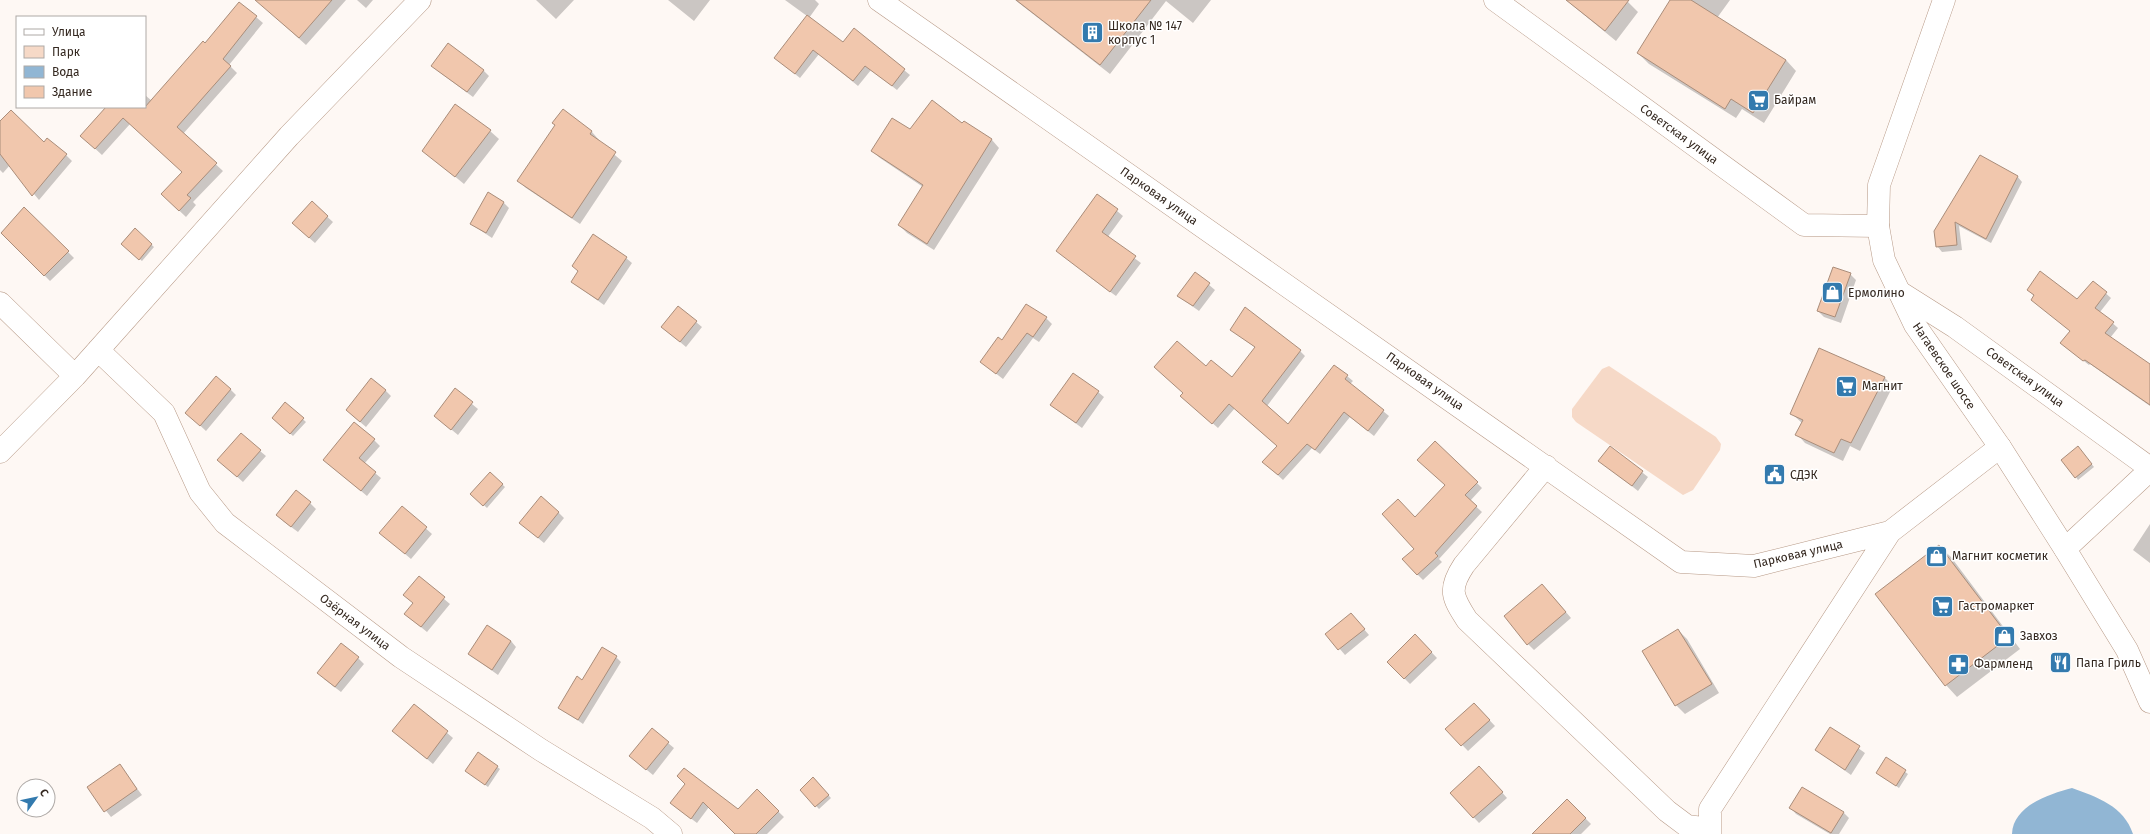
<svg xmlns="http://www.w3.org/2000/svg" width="2150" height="834" font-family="'Fira Sans',sans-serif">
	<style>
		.green { fill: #f6d9c7 }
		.water { fill: #91b6d4 }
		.shadow { fill: #0003 }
		.building { fill: #f1c7ad; stroke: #aa8d7a }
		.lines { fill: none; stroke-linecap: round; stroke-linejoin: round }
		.street-casing { stroke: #b79986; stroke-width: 23 }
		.secondary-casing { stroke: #b79986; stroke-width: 23 }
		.street { stroke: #fff; stroke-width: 22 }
		.secondary { stroke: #fff; stroke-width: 22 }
		.labels { text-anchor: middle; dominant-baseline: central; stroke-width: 3; stroke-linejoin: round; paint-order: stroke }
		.poi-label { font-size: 12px; fill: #342820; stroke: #fff; text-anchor: start }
		.street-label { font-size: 12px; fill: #342820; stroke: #fff }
	</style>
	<rect width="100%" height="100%" fill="#fef8f4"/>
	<path class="green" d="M1609 366 1716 437 1721 444 1720 450 1693 490 1683 495 1576 422 1572 417V409L1602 369Z"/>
	<path class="water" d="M2072 788C2097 797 2124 806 2133 834H2012C2013 806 2049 794 2072 788Z"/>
	<path class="shadow" d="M273 0H346L306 45 273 15Z
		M357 0H373L366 8Z
		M536 0H574L556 19Z
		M668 0H710L694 21Z
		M785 0H815L819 4 809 18 843 44 855 30 910 75 897 90 871 70 858 86 819 54 800 78 775 58 807 16Z
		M1015 0H1211L1193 23 1166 1 1110 74Z
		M1566 0H1626L1638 12 1616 41Z
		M1671 0H1730L1717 18 1786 60 1796 71 1764 123 1742 109 1736 118 1649 64 1638 53Z
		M256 17 263 23 229 65 237 73 183 134 223 171 193 202 196 205 186 217 169 201 183 172 130 124 102 155 88 142 108 107H145V95L152 101 206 45Z
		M483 70 489 76 473 97 438 71Z
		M563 110 592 132 599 140 598 141 622 161 580 224 526 188 519 181 556 126Z
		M964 122 992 140 999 148 934 250 907 233 899 225 923 187 880 158 872 151 910 130 963 125Z
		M0 123 44 143 66 155 72 161 39 200 10 165 3 173 0 170Z
		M490 131 499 139 464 184 424 151Z
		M2017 176 2022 182 1991 243 1959 226 1962 250 1942 252 1937 246 1935 231Z
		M1098 195 1123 216 1107 238 1141 263 1116 296 1091 278Z
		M503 202 509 208 492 238 471 224Z
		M312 203 333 222 315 243 299 229Z
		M24 208 74 258 50 281 2 233Z
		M135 230 154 247 142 261 125 247Z
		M626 258 632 263 604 305 572 282 579 272Z
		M1195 273 1215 290 1199 311 1178 296Z
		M1850 274 1856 280 1841 323 1824 317 1818 311Z
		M2093 282 2111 298 2100 312 2118 328 2110 338 2150 365V406L2090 364 2089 365 2067 348 2071 331 2028 290 2077 300Z
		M1046 318 1052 324 1039 342 1033 338 1003 379 981 362 1002 342Z
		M696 322 702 327 686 347 662 327Z
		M1231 330 1300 351 1305 356 1267 406 1288 426 1335 366 1353 381 1350 384 1389 416 1374 436 1350 417 1320 454 1312 448 1283 480 1269 467 1278 447 1235 408 1218 428 1187 401 1206 368 1232 379 1256 348Z
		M1884 377 1893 386 1860 451 1850 446 1843 461 1805 443 1797 434 1802 423 1791 413Z
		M230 389 236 395 206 431 192 418Z
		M385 390 391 396 366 427 353 416Z
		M455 390 478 409 458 435 435 416Z
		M1098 392 1104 397 1082 428 1051 405Z
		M286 404 306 422 293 436 273 418Z
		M374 440 380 446 364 464 381 478 367 496 330 465Z
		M1435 442 1482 488 1470 501 1482 512 1439 559 1442 562 1423 580 1417 574 1415 519 1446 485Z
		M1610 447 1648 477 1638 491 1600 461Z
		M2080 450 2094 467 2078 480 2076 477Z
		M260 451 266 456 243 482 224 465Z
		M490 473 505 487 487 508 472 494Z
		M310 503 316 509 298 532 283 521Z
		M402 507 432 534 411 559 386 538Z
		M558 512 564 518 544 543 526 528Z
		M2150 524V563L2133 550Z
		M1939 546 1951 557 2020 649 1957 697 1946 685 1876 594Z
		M419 578 450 604 427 632 411 619Z
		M1548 591 1571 618 1534 650 1528 644Z
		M1351 614 1369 635 1345 655 1327 634Z
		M1678 630 1687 639 1719 693 1685 714 1676 705Z
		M1415 635 1437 658 1410 684 1388 662Z
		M511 641 516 647 498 675 469 654Z
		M616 657 621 662 583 724 559 707Z
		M358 658 364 664 341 692 324 679Z
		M414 705 453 738 433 764 393 731Z
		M1480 710 1495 726 1468 751 1447 729Z
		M1830 728 1865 753 1851 775 1816 750Z
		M668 743 674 748 653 775 636 761Z
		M479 753 500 769 488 787 469 773Z
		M1887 759 1908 774 1899 788 1880 775Z
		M119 765 142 795 111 817 88 788Z
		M1485 773 1507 798 1479 823 1451 793Z
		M813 779 831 798 819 809 801 790Z
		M686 784 738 810 757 791 784 817 767 834H737L709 807 697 823 677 808Z
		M1567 800 1591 824 1581 834H1544Z
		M1791 808 1843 812 1849 818 1839 834H1830L1796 814Z"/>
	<path class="building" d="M255 0H332L299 38Z
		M1016 0H1151L1100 65Z
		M1566 0H1629L1605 31Z
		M1670 0H1691L1786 60 1753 113 1731 99 1725 109 1637 53Z
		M239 2 257 16 223 59 231 66 177 127 217 163 187 195 191 198 179 211 161 194 182 172 123 118 95 149 80 136 106 107H145L203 41 205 43Z
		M807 15 843 42 854 28 905 69 892 86 865 66 853 81 813 50 795 74 774 58Z
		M448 43 484 70 467 92 431 66Z
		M932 100 962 123 964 121 992 139 927 244 898 225 923 185 871 151 892 118 910 129Z
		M455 104 491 130 455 177 422 151Z
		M563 109 592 131 590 134 616 152 572 218 517 181 555 125 552 123Z
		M11 110 44 142 47 138 67 154 32 196 0 154V121Z
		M1980 155 2018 176 1986 239 1955 222 1957 245 1936 247 1934 231Z
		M488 192 504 202 486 233 470 224Z
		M1097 194 1118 209 1102 232 1136 256 1110 292 1056 251Z
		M312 201 328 216 309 238 292 223Z
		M24 207 69 251 44 276 1 233Z
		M135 228 152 244 139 260 121 244Z
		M593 234 627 257 598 300 571 282 578 271 572 266Z
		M1833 267 1851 273 1835 317 1817 311Z
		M2040 271 2077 299 2093 281 2107 292 2095 308 2114 322 2105 333 2150 364V405L2085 360 2083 361 2060 343 2070 331 2031 300 2034 295 2027 290Z
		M1195 272 1210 283 1193 306 1177 296Z
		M1026 304 1047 317 1033 337 1027 333 996 374 980 362 998 337 1002 340Z
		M678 306 697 321 680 342 661 327Z
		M1245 307 1301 350 1262 401 1288 424 1334 365 1348 375 1345 379 1384 410 1368 431 1344 412 1315 450 1307 444 1278 475 1262 462 1277 446 1229 404 1212 424 1180 396 1183 393 1154 367 1177 341 1206 366 1211 360 1232 377 1255 347 1230 330Z
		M1819 348 1885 377 1851 443 1841 439 1834 453 1795 435 1803 420 1790 414Z
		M1073 373 1099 391 1076 423 1050 405Z
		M216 376 231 389 200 426 185 413Z
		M371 378 386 390 360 422 346 410Z
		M455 388 473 402 451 430 434 416Z
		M285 402 304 418 290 434 272 418Z
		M354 422 375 439 359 458 376 472 361 491 323 460Z
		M241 433 261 450 237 477 217 460Z
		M1435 441 1478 482 1465 495 1477 506 1435 553 1438 556 1417 575 1402 559 1414 549 1382 514 1398 499 1415 517 1445 485 1417 460Z
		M1610 446 1643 471 1632 486 1598 461Z
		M2078 446 2092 464 2075 478 2061 460Z
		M490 472 503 484 483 506 470 494Z
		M296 490 311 502 291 527 276 515Z
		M541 496 559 512 538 538 519 523Z
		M402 506 427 527 405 554 379 533Z
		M1939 545 2009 637 1945 686 1875 594Z
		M419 576 445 597 421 627 404 614 413 603 403 595Z
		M1542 584 1566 612 1527 645 1504 616Z
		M1351 613 1365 629 1338 650 1325 634Z
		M487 625 511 641 492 670 468 654Z
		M1678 629 1712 684 1675 706 1642 651Z
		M1415 634 1432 652 1404 679 1387 662Z
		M341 643 359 657 335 687 317 673Z
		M602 647 617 656 578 720 558 708 577 676 582 680Z
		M1474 703 1490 720 1461 746 1445 729Z
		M414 704 448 731 427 759 392 731Z
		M1830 727 1860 746 1845 770 1815 750Z
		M652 728 669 742 646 770 629 756Z
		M478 752 498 766 485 785 465 771Z
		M1886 757 1906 770 1896 786 1876 773Z
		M120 764 137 789 104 812 87 787Z
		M1479 766 1503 792 1473 818 1450 793Z
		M684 768 738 809 757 789 779 811 756 834H735L703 802 691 819 670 803 685 784 677 776Z
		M813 777 829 795 815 807 800 790Z
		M1802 787 1844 812 1831 833 1789 808Z
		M1567 799 1586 818 1570 834H1532Z"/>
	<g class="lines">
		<defs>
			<path id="street" d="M879 0 1681 562 1754 566 1890 532 2000 447
				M1495 0 1804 225 1878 226
				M1898 291 1955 327 2150 468
				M0 303 75 376
				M98 350 164 413 200 492 225 523 401 657 541 750 652 818 671 834
				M0 452 75 376 289 136 420 0
				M1546 466 1464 565C1448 589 1452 597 1467 620L1667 811 1687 826 1710 829
				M2065 549 2150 470
				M1710 834V809L1890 532"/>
			<path id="secondary" d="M1944 0 1879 185 1878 226 1884 260 1915 325 2000 447 2065 549 2127 650 2150 702"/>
		</defs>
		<use href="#street" class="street-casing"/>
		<use href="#secondary" class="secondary-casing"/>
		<use href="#street" class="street"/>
		<use href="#secondary" class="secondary"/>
	</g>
	<defs>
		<symbol id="building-square" viewBox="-11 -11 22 22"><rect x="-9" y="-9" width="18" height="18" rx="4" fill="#337aae" stroke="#fff"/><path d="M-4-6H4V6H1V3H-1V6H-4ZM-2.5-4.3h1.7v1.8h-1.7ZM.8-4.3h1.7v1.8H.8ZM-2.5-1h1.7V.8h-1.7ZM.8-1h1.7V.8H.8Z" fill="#fff"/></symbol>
		<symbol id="supermarket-square" viewBox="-11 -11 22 22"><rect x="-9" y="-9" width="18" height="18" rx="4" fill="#337aae" stroke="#fff"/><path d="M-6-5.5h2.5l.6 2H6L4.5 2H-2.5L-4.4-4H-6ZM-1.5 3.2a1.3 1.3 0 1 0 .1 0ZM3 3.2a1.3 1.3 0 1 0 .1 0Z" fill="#fff"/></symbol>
		<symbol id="shop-square" viewBox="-11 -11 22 22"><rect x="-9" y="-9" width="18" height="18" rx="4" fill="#337aae" stroke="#fff"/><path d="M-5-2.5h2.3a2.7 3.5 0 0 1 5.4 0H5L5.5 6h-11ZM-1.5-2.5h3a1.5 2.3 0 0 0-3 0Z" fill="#fff"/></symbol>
		<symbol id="civic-square" viewBox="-11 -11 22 22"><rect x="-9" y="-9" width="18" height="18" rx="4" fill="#337aae" stroke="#fff"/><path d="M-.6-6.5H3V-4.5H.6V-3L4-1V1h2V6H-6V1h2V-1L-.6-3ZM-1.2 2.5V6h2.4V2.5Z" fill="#fff"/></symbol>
		<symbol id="restaurant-square" viewBox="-11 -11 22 22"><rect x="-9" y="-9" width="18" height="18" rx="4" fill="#337aae" stroke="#fff"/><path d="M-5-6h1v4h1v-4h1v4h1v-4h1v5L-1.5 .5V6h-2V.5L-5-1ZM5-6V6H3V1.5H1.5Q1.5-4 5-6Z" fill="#fff"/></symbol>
		<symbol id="pharmacy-square" viewBox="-11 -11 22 22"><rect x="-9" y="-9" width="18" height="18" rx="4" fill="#337aae" stroke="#fff"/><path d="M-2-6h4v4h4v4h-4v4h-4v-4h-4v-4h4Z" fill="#fff"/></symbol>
	</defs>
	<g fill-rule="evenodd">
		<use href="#building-square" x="1080" y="20" width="25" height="25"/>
		<use href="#supermarket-square" x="1746" y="88" width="25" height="25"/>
		<use href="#shop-square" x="1820" y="280" width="25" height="25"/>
		<use href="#supermarket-square" x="1834" y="374" width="25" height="25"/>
		<use href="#civic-square" x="1762" y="462" width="25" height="25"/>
		<use href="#shop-square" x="1924" y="544" width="25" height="25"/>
		<use href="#supermarket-square" x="1930" y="594" width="25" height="25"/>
		<use href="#shop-square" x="1992" y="624" width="25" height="25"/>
		<use href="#restaurant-square" x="2048" y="650" width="25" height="25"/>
		<use href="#pharmacy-square" x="1946" y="652" width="25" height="25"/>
	</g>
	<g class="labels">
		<g class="poi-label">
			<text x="1108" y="26">Школа № 147<tspan x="1108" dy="14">корпус 1</tspan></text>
			<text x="1774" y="100">Байрам</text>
			<text x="1848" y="293">Ермолино</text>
			<text x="1862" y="386">Магнит</text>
			<text x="1790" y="475">СДЭК</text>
			<text x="1952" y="556">Магнит косметик</text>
			<text x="1958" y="606">Гастромаркет</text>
			<text x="2020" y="636">Завхоз</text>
			<text x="2076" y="663">Папа Гриль</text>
			<text x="1974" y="664">Фармленд</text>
		</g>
		<g class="street-label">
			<text transform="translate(1679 134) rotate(36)">Советская улица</text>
			<text transform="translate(1159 196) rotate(35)">Парковая улица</text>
			<text transform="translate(1944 366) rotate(56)">Нагаевское шоссе</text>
			<text transform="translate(2025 377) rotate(36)">Советская улица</text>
			<text transform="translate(1425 381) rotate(35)">Парковая улица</text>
			<text transform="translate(1798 554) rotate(-13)">Парковая улица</text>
			<text transform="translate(355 622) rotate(37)">Озёрная улица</text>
		</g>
	</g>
	<rect x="16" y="16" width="130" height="92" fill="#ffffff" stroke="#aea9a6"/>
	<rect x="24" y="29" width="20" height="6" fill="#ffffff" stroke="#aea9a6"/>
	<text x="52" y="36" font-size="12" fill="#342820">Улица</text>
	<rect x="24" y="46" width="20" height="12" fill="#f6d9c7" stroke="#aea9a6"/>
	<text x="52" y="56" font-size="12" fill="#342820">Парк</text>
	<rect x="24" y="66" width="20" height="12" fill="#91b6d4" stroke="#aea9a6"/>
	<text x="52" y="76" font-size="12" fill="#342820">Вода</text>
	<rect x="24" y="86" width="20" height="12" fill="#f1c7ad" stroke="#aea9a6"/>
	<text x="52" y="96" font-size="12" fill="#342820">Здание</text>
	<g transform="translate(36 798) rotate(57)"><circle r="19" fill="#ffffff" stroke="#aea9a6"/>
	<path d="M0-3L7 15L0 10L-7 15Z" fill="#337aae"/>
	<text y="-6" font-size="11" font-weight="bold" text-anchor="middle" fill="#342820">С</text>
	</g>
</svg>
